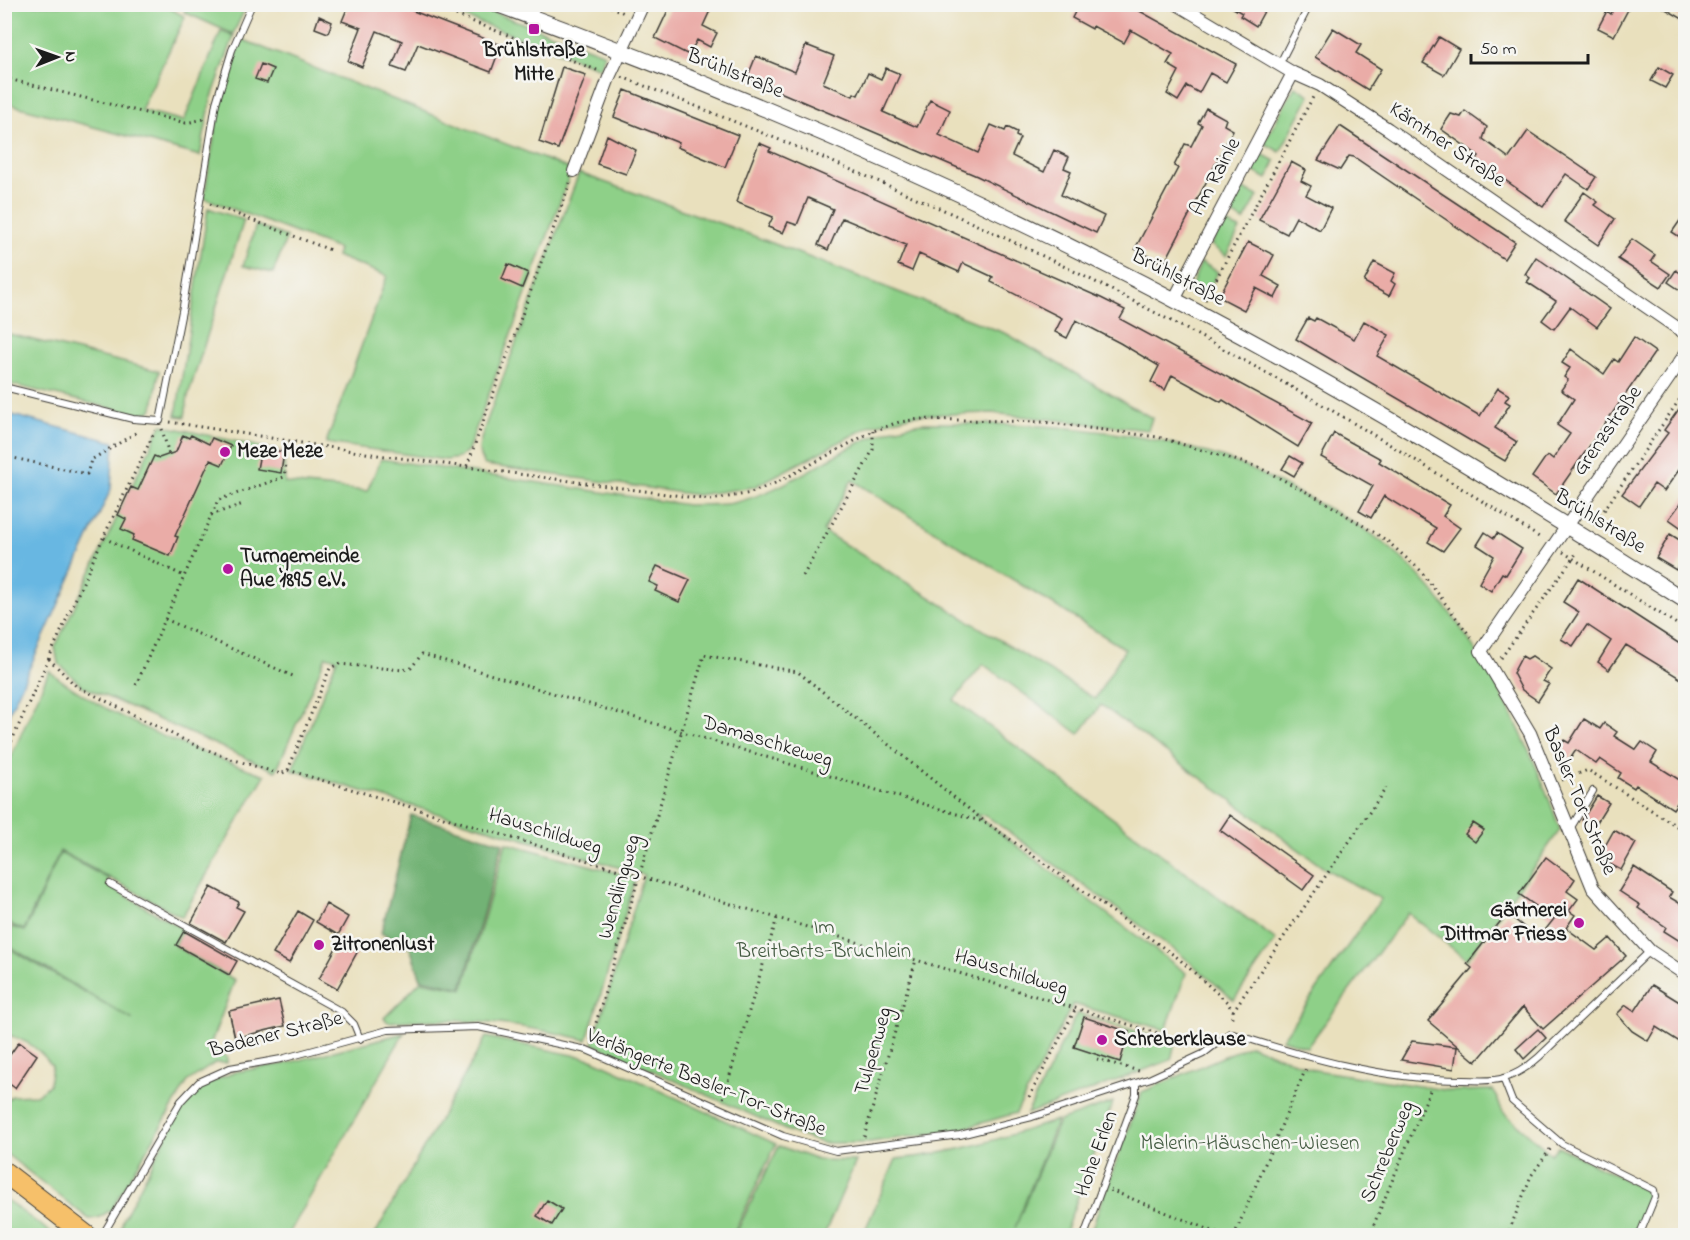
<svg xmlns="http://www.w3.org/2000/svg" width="1690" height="1240" font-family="'Indie Flower',sans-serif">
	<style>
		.green { fill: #8ed088; stroke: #557652; stroke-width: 1.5; fill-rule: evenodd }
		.forest { fill: #72b274; stroke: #476748; stroke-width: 1.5 }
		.water { fill: #67b7e2; stroke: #426a7f; stroke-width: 1.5 }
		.building { fill: #eaaca7 }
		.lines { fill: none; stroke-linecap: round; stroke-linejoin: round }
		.service-casing { stroke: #3b3934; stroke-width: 8 }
		.minor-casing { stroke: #3b3934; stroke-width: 14 }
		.tertiary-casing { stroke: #3b3934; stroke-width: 17 }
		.primary-casing { stroke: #3b3934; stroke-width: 22 }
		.path { stroke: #3b3934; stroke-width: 3; stroke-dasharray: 1.5 4.5; stroke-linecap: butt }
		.service { stroke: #fff; stroke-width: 6 }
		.minor { stroke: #fff; stroke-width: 12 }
		.tertiary { stroke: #fff; stroke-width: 15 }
		.primary { stroke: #f6c06b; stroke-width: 20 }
		.poi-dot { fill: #b5179e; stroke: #f6f6f2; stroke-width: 2 }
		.labels { text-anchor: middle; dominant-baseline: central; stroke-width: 5; stroke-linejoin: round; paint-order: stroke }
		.poi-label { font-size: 21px; font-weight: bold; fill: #1c1c1c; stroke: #f6f6f2; text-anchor: start }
		.street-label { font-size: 21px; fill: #1c1c1c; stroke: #f6f6f2 }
		.park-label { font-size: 21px; fill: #445b42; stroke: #f6f6f2 }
	</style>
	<rect width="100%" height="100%" fill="#f6f6f2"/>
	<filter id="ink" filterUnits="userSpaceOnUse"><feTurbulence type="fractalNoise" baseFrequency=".0167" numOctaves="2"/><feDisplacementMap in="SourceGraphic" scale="12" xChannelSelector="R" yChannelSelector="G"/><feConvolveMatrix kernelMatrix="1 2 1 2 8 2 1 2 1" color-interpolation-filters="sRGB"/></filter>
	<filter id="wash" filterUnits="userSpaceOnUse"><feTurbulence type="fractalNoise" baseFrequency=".008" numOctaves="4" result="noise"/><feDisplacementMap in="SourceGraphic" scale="24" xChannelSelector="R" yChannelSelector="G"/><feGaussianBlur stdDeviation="1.35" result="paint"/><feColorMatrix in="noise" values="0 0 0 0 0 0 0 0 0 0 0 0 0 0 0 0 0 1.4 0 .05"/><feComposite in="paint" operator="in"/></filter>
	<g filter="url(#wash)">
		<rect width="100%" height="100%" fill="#e9e0bd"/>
		<path class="green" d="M4 5H165L185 17 141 110 184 121 221 31 234 36 211 100 200 156 5 103Z
			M187 5V4L247 5 233 34 184 12Z
			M433 5H474L605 54 600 68Z
			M241 39 572 170 468 450 459 458 446 460 326 443 387 276 336 256 338 249 204 198 219 108Z
			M1295 86 1310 95 1280 152 1264 143Z
			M1260 153 1275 161 1267 179 1250 170Z
			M579 173 733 228 1007 334 1152 418 1148 430 992 413 914 415 870 426 754 487 697 495 485 465C474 452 481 441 485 426Z
			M1241 188 1258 196 1244 221 1228 212Z
			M208 208 244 220 188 396 185 417 176 416Z
			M1222 222 1240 229 1226 256 1211 245Z
			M256 225 287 237 273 273 243 266Z
			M1201 262 1218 272 1204 298 1189 292Z
			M5 333 159 371 153 408 149 412 136 414 5 383Z
			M922 423C1018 423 1119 426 1211 454 1240 462 1267 477 1294 491 1320 504 1348 518 1373 535 1460 596 1527 732 1560 830L1467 960 1408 913 1307 1047 1282 1039 1381 899 1324 868 1101 705 1079 734 983 664 954 700 1276 940 1234 1000 1179 953 985 815 975 814 1186 973 1166 1030 1073 1004 1016 1113 958 1130 863 1143H822L790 1132 593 1044 644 875 292 770 337 659 326 656 276 771 82 686 58 663 55 647 161 425 284 452 285 483 367 491 381 459 687 505C702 504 719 506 733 503 801 488 852 431 922 423ZM852 480 1125 649 1095 699 823 531Z
			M49 671C112 720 190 749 265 775L182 917 60 851 24 930 5 922V771Z
			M506 843 633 877 635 882 587 1040C520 1024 456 1016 388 1022L384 1018 421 981 463 989Z
			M60 853 109 879 107 885 183 929 175 946 235 980 209 1048 227 1057V1063H215L188 1081 111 1210 98 1218 89 1219 5 1153V1102L12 1096 36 1095 49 1085 52 1066C39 1048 26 1040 5 1034V1016L8 1007 5 1005V946L133 1020 5 944 12 927 25 931Z
			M1077 1013 1175 1043 1171 1060 1027 1114Z
			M404 1033 288 1235H120L123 1220 179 1112 201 1086 235 1072 284 1064Z
			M486 1037 592 1059 776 1144 733 1235 374 1236Z
			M1250 1045 1315 1070 1451 1091 1493 1090 1503 1112 1551 1154 1558 1146 1649 1192V1203L1636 1235 1089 1236 1142 1092Z
			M1113 1102 1064 1235H863L896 1159C955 1154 1002 1138 1057 1120L1015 1228 1059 1121Z
			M779 1146 818 1160 856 1161 824 1235H735Z
			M5 1199 54 1235H5Z"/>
		<path class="forest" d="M411 815 503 843 462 988 421 979 410 948 381 933Z"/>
		<path class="water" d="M5 413 114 442 111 489 5 722Z"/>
		<g id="blocks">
			<path class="building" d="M349 4H395L501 45 491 72 418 44 406 72 392 67 402 41 377 31 362 67 348 61 361 28 342 21Z
				M671 4H713L703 26 717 33 710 47 697 40 689 55 655 38Z
				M1079 4H1127L1236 64 1226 82 1210 73 1199 93 1187 86 1178 101 1167 94 1179 71 1167 64 1173 54 1131 30 1124 43 1093 26 1092 29 1072 18Z
				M1226 4H1268L1256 26 1240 16 1242 13Z
				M1616 4H1631L1614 36 1598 28 1607 11 1611 14Z
				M1657 4H1686V21Z
				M319 16 332 22 328 33 315 28Z
				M1333 28 1361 45 1356 53 1381 69 1368 90 1315 57Z
				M1439 37 1459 49 1444 75 1423 63Z
				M806 45 834 56 823 83 853 96 854 93 858 95 868 73 881 79 886 68 900 74 883 112 917 127 930 100 950 110 939 135 978 153 991 125 1005 131 1007 127 1017 132 1016 136 1020 138 1012 156 1044 172 1054 150 1069 157 1064 168 1071 171 1061 195 1104 216 1096 233 977 176 747 78 756 56 795 72Z
				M261 64 273 69 267 83 255 79Z
				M562 67 586 75 558 149 539 142Z
				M1659 67 1673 75 1665 88 1651 81Z
				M625 90 738 135 725 167 677 147 679 143 614 117Z
				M1206 108 1226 119 1224 125 1233 130 1164 264 1135 249 1178 168 1174 166 1185 144 1191 146 1202 125 1198 123Z
				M1465 111 1487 127 1483 139 1509 158 1528 131 1596 177 1588 189 1566 174 1543 207 1477 160 1479 156 1441 129 1451 114 1461 117Z
				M1340 126 1515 242 1504 259 1354 157 1349 156 1340 170 1318 160Z
				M607 135 636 150 626 174 597 164Z
				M759 143 771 148 769 151 1101 298 1125 310 1120 319 1312 423 1298 447 1223 400 1221 402 1172 375 1165 390 1151 382 1159 366 1120 343 1076 320 1067 338 1055 332 1062 318 991 282 993 277 963 263 959 272 919 254 912 271 898 265 906 245 842 218 828 250 818 245 833 209 808 198 797 225 788 222 783 233 768 227 773 217 736 202Z
				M1291 162 1306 170 1301 181 1311 186 1306 195 1331 208 1320 230 1296 217 1287 234 1259 220Z
				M1584 192 1598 202 1595 205 1615 219 1598 245 1564 221Z
				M1686 212V241L1672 232Z
				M1632 239 1655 255 1651 261 1670 274 1661 287 1618 259Z
				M1248 242 1274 255 1263 276 1281 286 1275 298 1256 288 1244 310 1219 297Z
				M1536 257 1610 309 1597 327 1570 307 1554 329 1542 320 1556 301 1527 282 1530 278 1525 274Z
				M1374 262 1395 273 1391 281 1395 284 1389 296 1364 282Z
				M508 264 528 273 522 288 502 279Z
				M1676 270 1686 277V294L1668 282Z
				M1308 318 1314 321 1316 318 1354 339 1364 321 1389 335 1377 356 1480 416 1498 388 1509 395 1505 401 1510 404 1495 428 1517 442 1505 461 1296 339Z
				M1634 337 1655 352 1556 494 1532 477 1545 458 1549 456 1553 459 1570 434 1557 425 1574 399 1561 390 1568 380 1564 377 1570 368 1562 363 1571 349 1604 374 1614 359 1618 362Z
				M1686 399V460L1664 491 1654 484 1639 506 1622 494 1668 433 1664 430Z
				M1334 433 1381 459 1379 462 1450 505 1443 516 1460 528 1443 551 1428 542 1436 528 1384 496 1371 518 1359 511 1373 486 1321 457Z
				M183 435 189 438 191 435 209 444 212 438 231 446 222 465 210 460 175 536 178 537 170 556 132 540 134 535 121 529 126 519 118 515 131 487 138 490 154 456 159 458 176 452Z
				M261 448 284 452 281 473 257 469Z
				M1290 456 1302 463 1294 476 1282 469Z
				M1686 496V531L1669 519Z
				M1485 532 1494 538 1497 533 1522 549 1506 575 1502 573 1491 591 1479 583 1494 556 1477 545Z
				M1670 534 1686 544V554L1676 570 1656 558Z
				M657 566 690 580 679 602 655 591 658 586 649 582Z
				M1578 578 1686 648V682L1626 645 1609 670 1598 662 1611 641 1587 625 1573 646 1561 639 1579 612 1563 602Z
				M1522 656 1527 659 1532 656 1551 669 1543 681 1549 684 1538 701 1522 690 1513 673Z
				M1584 719 1600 729 1604 723 1617 732 1614 736 1636 750 1642 742 1657 752 1651 762 1686 784V790L1673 809 1636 785 1634 788 1618 778 1621 773 1600 759 1596 764 1576 750 1568 762 1555 754 1564 740 1569 743Z
				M1597 796 1609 803 1594 827 1582 820Z
				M1230 815 1314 875 1303 890 1220 830Z
				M1473 823 1484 830 1475 842 1465 834Z
				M1614 830 1636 843 1621 870 1604 861 1606 858 1600 855Z
				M1546 857 1575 879 1567 891 1578 899 1569 911 1575 915 1566 928 1596 950 1610 938 1626 956 1543 1029 1523 1007 1476 1062 1428 1021 1472 968 1467 964 1507 913 1538 939 1554 919 1519 894Z
				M1634 867 1672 892 1669 897 1686 907V945L1664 931 1666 927 1638 908 1640 905 1619 891Z
				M211 887 239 902 236 907 244 911 226 942 191 923Z
				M326 904 348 917 338 935 316 922Z
				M298 911 313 920 289 963 273 954Z
				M184 931 237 961 229 975 176 945Z
				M342 937 360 947 337 989 319 979Z
				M1652 985 1686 1006V1046L1656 1027 1648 1041 1632 1031 1617 1014 1626 1005 1635 1011Z
				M279 1000 285 1026 235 1038 229 1011Z
				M1084 1017 1129 1032 1120 1062 1074 1047Z
				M1538 1029 1546 1038 1524 1059 1516 1049Z
				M1412 1041 1457 1047 1454 1069 1401 1060Z
				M19 1042 37 1055 15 1088 4 1080V1063Z
				M547 1200 562 1209 552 1225 537 1216Z"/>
		</g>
	</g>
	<g filter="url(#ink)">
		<use href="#blocks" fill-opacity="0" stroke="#3b3934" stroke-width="1.5"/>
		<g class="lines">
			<defs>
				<path id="service" d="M1280 63 1310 4
					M4 387 133 419 160 421 183 306 216 103 232 50 252 4
					M1570 829 1593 791
					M110 884 342 1012 354 1024 360 1039
					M1503 1078 1512 1101 1562 1144 1654 1190 1655 1197 1639 1236
					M102 1236 181 1101 199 1082 230 1068 281 1059 388 1030 478 1027 587 1050 783 1136 836 1151 960 1135 1032 1117 1151 1078 1203 1054 1230 1033C1305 1057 1383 1080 1463 1080 1476 1080 1491 1082 1504 1078 1517 1074 1529 1066 1539 1057L1650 951
					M1084 1236 1136 1095V1084"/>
				<path id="minor" d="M1177 4 1293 73 1320 85 1388 129 1686 334
					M574 171 610 75 643 4
					M1174 300 1293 73
					M1686 353 1481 651 1530 733 1593 888 1650 951 1686 975"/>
				<path id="tertiary" d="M496 4C737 92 975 193 1201 314 1367 402 1527 500 1686 601"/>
				<path id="primary" d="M4 1172 87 1236"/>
			</defs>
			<use href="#service" class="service-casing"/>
			<use href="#minor" class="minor-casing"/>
			<use href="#tertiary" class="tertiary-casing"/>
			<use href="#primary" class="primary-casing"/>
			<path class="path" d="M428 4 599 71
				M605 4 626 14
				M622 77C767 134 911 192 1051 260 1220 342 1384 438 1542 539
				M4 78 186 123 204 119
				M210 204 333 251
				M1205 300 1313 97
				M170 422 378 455 711 500 751 493 780 481 873 431 899 422 920 419 1043 422 1158 437 1258 467 1322 500 1386 540 1420 570 1473 640
				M162 429 169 455
				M4 456 87 474 91 460 139 431
				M467 466 570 183
				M211 515 243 504
				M1594 525 1686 390
				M104 538 184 576
				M1563 552 1686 630
				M803 576 873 450V431
				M165 619 295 677
				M1501 658 1578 551
				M49 659 76 686 190 743 228 758 281 774 288 770
				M136 685 218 500 284 477 286 464
				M4 758 103 538 155 431
				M288 770 330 668 339 664 403 670 411 668 422 654 987 823 1178 958 1227 1002 1233 1011 1231 1022
				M288 770 1197 1045
				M1562 780 1588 770 1686 832
				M1233 1011 1386 788
				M591 1040 704 655 798 672 985 822
				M1097 1059 1139 1071
				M1029 1097 1076 1008
				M723 1098 777 918
				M864 1137 916 960
				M1110 1190 1225 1236
				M1234 1236 1307 1066
				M1369 1236 1431 1088
				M1507 1236 1531 1176 1551 1148"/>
			<use href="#service" class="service"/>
			<use href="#minor" class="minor"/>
			<use href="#tertiary" class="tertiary"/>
			<use href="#primary" class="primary"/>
		</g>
	</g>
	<g class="poi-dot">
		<rect x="528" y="23" width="12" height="12" rx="3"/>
		<circle cx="225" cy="452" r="6"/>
		<circle cx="228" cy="569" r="6"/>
		<circle cx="1579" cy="923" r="6"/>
		<circle cx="319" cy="945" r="6"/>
		<circle cx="1102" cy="1040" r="6"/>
	</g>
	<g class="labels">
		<g class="poi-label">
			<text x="534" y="51" text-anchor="middle">Brühlstraße<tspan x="534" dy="24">Mitte</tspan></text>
			<text x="237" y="452">Meze Meze</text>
			<text x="240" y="557">Turngemeinde<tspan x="240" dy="24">Aue 1895 e.V.</tspan></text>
			<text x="1567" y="911" text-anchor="end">Gärtnerei<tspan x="1567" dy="24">Dittmar Friess</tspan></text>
			<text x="331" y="945">Zitronenlust</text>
			<text x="1114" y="1040">Schreberklause</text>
		</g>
		<g class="street-label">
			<text transform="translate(735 74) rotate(22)">Brühlstraße</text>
			<text transform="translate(1447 145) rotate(34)">Kärntner Straße</text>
			<text transform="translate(1216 177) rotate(-62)">Am Rainle</text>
			<text transform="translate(1178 278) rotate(27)">Brühlstraße</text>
			<text transform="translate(1608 431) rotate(-55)">Grenzstraße</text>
			<text transform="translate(1600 522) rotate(32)">Brühlstraße</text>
			<text transform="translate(767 742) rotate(17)">Damaschkeweg</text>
			<text transform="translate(1579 801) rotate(67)">Basler-Tor-Straße</text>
			<text transform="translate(545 832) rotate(17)">Hauschildweg</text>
			<text transform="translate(620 887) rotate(-74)">Wendlingweg</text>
			<text transform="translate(1011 973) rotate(17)">Hauschildweg</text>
			<text transform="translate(276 1035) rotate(-14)">Badener Straße</text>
			<text transform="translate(874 1051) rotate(-74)">Tulpenweg</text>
			<text transform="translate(706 1083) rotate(22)">Verlängerte Basler-Tor-Straße</text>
			<text transform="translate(1388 1152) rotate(-67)">Schreberweg</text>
			<text transform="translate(1097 1154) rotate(-70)">Hohe Erlen</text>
		</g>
		<g class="park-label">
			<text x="824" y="928">Im<tspan x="824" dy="24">Breitbarts-Bruchlein</tspan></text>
			<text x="1250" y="1144">Malerin-Häuschen-Wiesen</text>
		</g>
	</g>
	<rect width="1690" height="1240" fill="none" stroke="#f6f6f2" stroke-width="24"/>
	<g transform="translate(57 57) rotate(89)" stroke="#f6f6f2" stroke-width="4.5" paint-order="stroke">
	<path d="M0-4.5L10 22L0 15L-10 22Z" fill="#1c1c1c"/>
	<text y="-9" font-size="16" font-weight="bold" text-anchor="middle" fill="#1c1c1c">N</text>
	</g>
	<path d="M1471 54v9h117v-9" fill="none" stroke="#1c1c1c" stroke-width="3"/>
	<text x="1480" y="54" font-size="18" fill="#1c1c1c" stroke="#f6f6f2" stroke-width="4.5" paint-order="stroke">50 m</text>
</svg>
